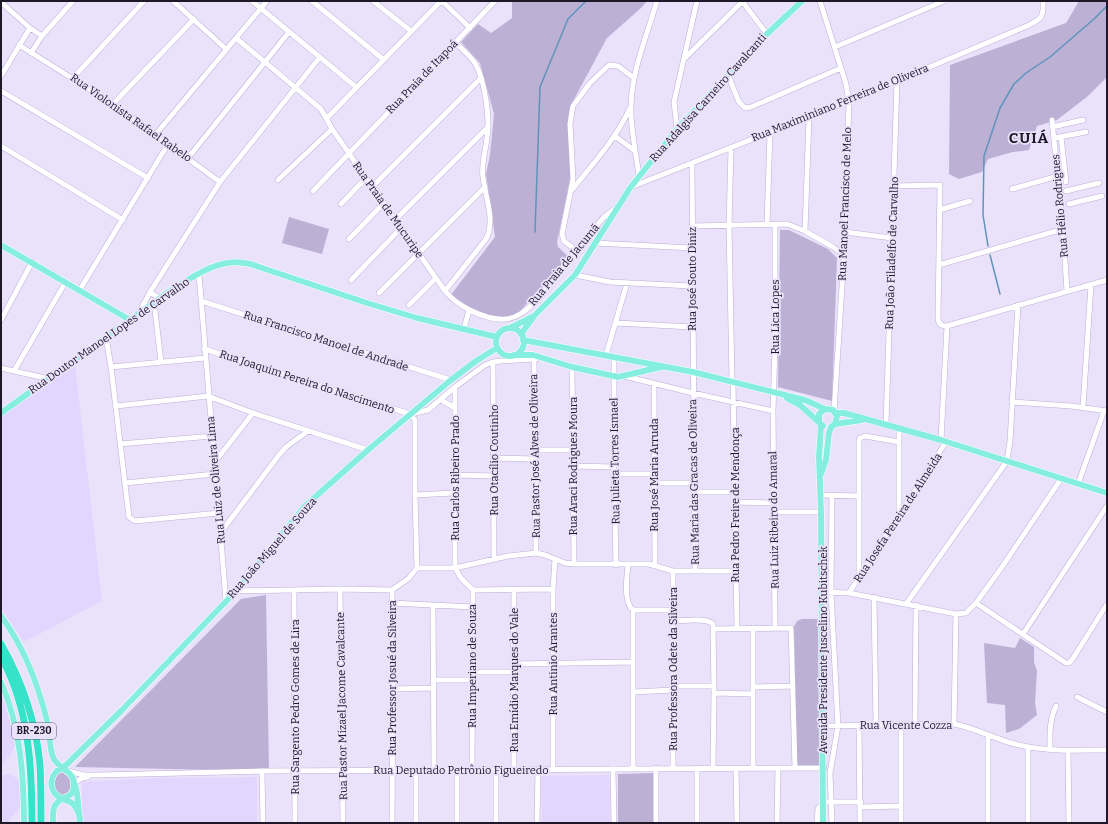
<svg xmlns="http://www.w3.org/2000/svg" width="1108" height="824" font-family="Bitter,serif">
	<style>
		.built { fill: #e3d6fe }
		.green { fill: #bcb0d5 }
		.lines { fill: none; stroke-linecap: round; stroke-linejoin: round }
		.stream { stroke: #5f94ba; stroke-width: 1.5 }
		.minor-casing { stroke: #bbaed6; stroke-width: 6 }
		.major-casing { stroke: #fff; stroke-width: 7 }
		.highway-casing { stroke: #fff; stroke-width: 8 }
		.minor { stroke: #fff; stroke-width: 5 }
		.major { stroke: #86eedf; stroke-width: 6 }
		.highway { stroke: #36e2c9; stroke-width: 7 }
		.labels { text-anchor: middle; dominant-baseline: central; stroke-width: 3.5; stroke-linejoin: round; paint-order: stroke }
		.shield { fill: #eae2fb; stroke: #5b5567; stroke-width: 1 }
		.shield-label { font-size: 10px; font-weight: bold; fill: #1e1928 }
		.street-label { font-size: 11px; fill: #1e1928; stroke: #eae2fb }
		.district-label { font-size: 15px; font-weight: bold; letter-spacing: 1px; fill: #1e1928; stroke: #eae2fb }
	</style>
	<rect width="100%" height="100%" fill="#eae2fb"/>
	<path class="built" d="M75 365 102 601 24 642 1 609V417Z
		M1 691 5 699 16 744 10 756 1 764Z
		M7 774H11L20 781V807L7 823H1V776Z
		M609 775 610 823H542L541 776Z
		M257 777V823H81L82 782 154 778Z"/>
	<path class="green" d="M512 1H647L641 8 607 38 572 103 570 179 557 242 558 247 569 257 511 321 472 313 450 296 495 237 486 174 490 155 494 114 480 63 461 42 478 24 491 33 512 18Z
		M1079 1H1107V77L1088 96 1057 120 1037 126 1029 150 1013 152 988 159 982 172 959 179 949 174 950 65 1066 23Z
		M289 217 329 229 322 254 282 243Z
		M780 230H789L828 249 837 258 832 401 778 387Z
		M266 595 269 771 75 767 241 599Z
		M802 619H819L820 765 797 766 794 627 797 621Z
		M1020 638 1034 647V662L1037 671 1035 703 1037 715 1019 729 1006 733 1005 705 987 703 984 643 1015 648Z
		M59 772C69 772 73 783 70 791L64 796C54 794 54 784 55 775Z
		M654 773 655 823H618V774Z"/>
	<g class="lines">
		<path class="stream" d="M535 232 540 87 568 19 586 1
			M988 246 983 215 984 156 1000 108 1014 84 1026 73 1050 57 1094 19 1107 6
			M990 255 1000 294"/>
		<defs>
			<path id="minor" d="M173 1 226 49
				M252 1 356 87
				M312 1 384 60
				M373 1 411 31
				M442 1 470 28
				M742 1 767 34
				M820 1 846 84 849 101 844 255 834 411
				M1 2 30 28 42 36
				M236 38 321 109 332 129 445 291C457 306 486 321 506 319 517 318 525 311 533 304L603 218 617 207
				M19 45 113 104 220 182
				M835 47 944 1
				M31 53 42 36 73 1
				M684 59 743 1
				M728 75 739 102 745 108 751 107 841 68
				M1 76 30 28
				M73 78 144 1
				M1 91 148 178
				M113 104 194 19
				M327 118 441 1
				M1052 120 1063 229 1067 291
				M1052 127 1083 120
				M677 129 674 102 697 1
				M156 134 267 1
				M615 136 635 151
				M1061 137 1066 182
				M1054 138 1086 132
				M1 146 123 220
				M731 148 729 225 732 381
				M188 158 289 32
				M692 164 695 571
				M639 175C636 154 630 126 631 105 632 70 647 35 657 1
				M278 180 332 129
				M894 186 940 185 938 317C938 324 941 326 947 326L1107 280
				M372 187 480 79
				M631 187 849 101 1027 26C1041 19 1044 18 1043 1
				M1012 189 1058 176
				M313 191 495 1
				M571 191C592 165 616 139 630 108
				M1066 191 1099 183
				M341 204 366 178
				M1069 204 1102 196
				M939 210 970 201
				M395 220 488 127
				M767 224 770 132
				M692 226 787 224 805 231 833 247 844 255
				M805 231 809 116
				M845 232 892 238
				M349 239 383 204
				M595 243 692 248
				M577 251 564 241 562 234 573 179 570 124 572 111 573 106 590 83 609 65 618 66 634 78
				M939 265 1063 229
				M199 274 226 601
				M575 275 610 282 692 286
				M351 280 401 228
				M79 291 168 144
				M445 291 486 239C496 220 485 197 483 177 481 164 486 150 487 137 490 118 485 80 475 63 470 56 462 49 456 43
				M150 292 159 298
				M379 293 485 187
				M201 301 451 380
				M154 302 161 362
				M409 305 436 278
				M139 313 150 292 220 182 320 57
				M1 320 32 262
				M616 323 692 327
				M464 329 469 310
				M106 337 111 367 129 517 135 521 219 513
				M204 349 410 414 415 420V495L417 568
				M606 355 627 283
				M614 357V467L616 565
				M534 359 536 553
				M493 362 494 559
				M111 367 205 358
				M572 367 574 564
				M1 368 49 379
				M14 371 65 283
				M624 376 693 393 773 411
				M733 382 737 629
				M654 384 655 565
				M455 387V568L461 578 473 590 472 770
				M441 400 455 408
				M1012 402 1071 406 1107 411
				M116 406 208 396 253 413 368 450
				M1083 407 1091 285
				M411 414 428 410 455 387 485 365 493 362 501 361 536 359
				M886 425 897 81
				M941 440 947 326
				M120 444 212 436
				M534 450H574
				M494 458 534 459
				M214 463 253 413
				M574 466 614 467
				M614 474H653
				M454 475 494 476
				M125 483 215 474
				M654 483H695
				M1078 484 1104 411
				M695 492H736
				M415 495 454 493
				M821 495 858 496
				M736 502 774 503
				M775 512H821
				M899 516V428
				M221 532 279 455 286 447 308 431
				M628 564C627 577 623 602 633 610H673
				M417 568H455L508 556 536 553 545 555 565 563 574 564H649L673 571H735
				M673 571V768
				M859 578V441L860 438 865 436 899 442
				M340 589 343 823
				M294 590 295 823
				M392 590 393 689 392 823
				M392 590 409 578 417 568
				M473 590 553 589
				M514 590 513 672 514 770
				M236 591 340 589 392 590
				M821 592 849 593 956 614 966 613 976 603 1002 567 1061 479
				M849 593 946 442
				M874 597 876 724
				M391 603 473 607
				M976 603 1066 663H1069L1072 660 1107 604
				M906 604 1007 461 1010 441 1018 305
				M433 606 434 770
				M633 610V769
				M673 621C683 621 706 617 713 624L714 693 713 768
				M753 628V768
				M775 628 773 411 775 346V224
				M714 629 791 628 795 768
				M1023 634 1107 506
				M513 664 633 662
				M473 672H513
				M433 680H473
				M674 686H714
				M753 687 793 686
				M393 689 433 688
				M633 692 673 690
				M714 693 753 694
				M1077 697 1107 712
				M901 724V823
				M915 724 916 605
				M954 724 956 614
				M859 725 860 823
				M822 726 954 724C976 728 994 739 1015 744 1046 752 1076 750 1107 750
				M988 736V823
				M1028 747V823
				M1050 750C1050 734 1049 721 1056 706
				M1068 750 1069 823
				M656 768V823
				M697 768V823
				M736 768 737 823
				M553 769V589L555 559
				M613 769 614 823
				M416 770V823
				M457 770V823
				M496 770V823
				M68 771 84 775H99L262 771 824 768
				M262 771 263 823
				M74 783 82 778 88 777
				M860 807 901 806
				M537 823 538 769
				M777 823 778 768
				M817 823 818 809 824 802H861
				M832 823 830 773 838 726 831 593 832 495"/>
			<path id="major" d="M1 245 130 320
				M510 328 534 316
				M496 342a14 14 0 1 1 28 0a14 14 0 1 1-28 0Z
				M521 334 535 315 575 275 630 188 677 129 767 34 802 1
				M523 340 693 372 805 400 825 409 833 410 837 416 835 424
				M514 355H533L572 367 618 377 661 367
				M787 398 800 405 823 426
				M1 413 170 291C191 278 218 258 244 263 249 263 254 265 259 267L367 303 417 318 497 337
				M836 413H844L941 440 1107 493
				M819 421V414L825 409
				M821 425 819 457 821 512 823 823
				M821 474 826 460 829 433 831 427 835 424 862 420
				M1 616C24 647 38 684 47 721 50 732 49 747 53 757 57 769 74 770 74 784 74 799 64 795 57 803 52 807 53 817 53 823
				M1 682C20 726 24 775 24 823
				M75 785 77 793 80 823
				M80 818C78 813 77 807 73 804 69 800 63 800 59 797 47 790 50 771 63 768L121 711 236 591 305 506 368 450 451 380 476 361 497 348"/>
			<path id="highway" d="M1 644C22 681 36 722 40 765 41 784 41 804 41 823
				M1 657C29 707 32 766 32 823"/>
		</defs>
		<use href="#minor" class="minor-casing"/>
		<use href="#major" class="major-casing"/>
		<use href="#highway" class="highway-casing"/>
		<use href="#minor" class="minor"/>
		<use href="#major" class="major"/>
		<use href="#highway" class="highway"/>
	</g>
	<g class="labels">
		<rect class="shield" x="12" y="723" width="44" height="16" rx="3"/>
		<g class="shield-label">
			<text x="34" y="731">BR-230</text>
		</g>
		<g class="street-label">
			<text transform="translate(422 77) rotate(-46)">Rua Praia de Itapoá</text>
			<text transform="translate(708 98) rotate(-48)">Rua Adalgisa Carneiro Cavalcanti</text>
			<text transform="translate(840 103) rotate(-22)">Rua Maximiniano Ferreira de Oliveira</text>
			<text transform="translate(131 118) rotate(35)">Rua Violonista Rafael Rabelo</text>
			<text transform="translate(845 204) rotate(-88)">Rua Manoel Francisco de Melo</text>
			<text transform="translate(1060 206) rotate(-95)">Rua Hélio Rodrigues</text>
			<text transform="translate(388 210) rotate(55)">Rua Praia de Mucuripe</text>
			<text transform="translate(892 253) rotate(-88)">Rua João Filadelfo de Carvalho</text>
			<text transform="translate(564 265) rotate(-50)">Rua Praia de Jacumã</text>
			<text transform="translate(692 279) rotate(-90)">Rua José Souto Diniz</text>
			<text transform="translate(775 317) rotate(-90)">Rua Lica Lopes</text>
			<text transform="translate(109 336) rotate(-35)">Rua Doutor Manoel Lopes de Carvalho</text>
			<text transform="translate(326 341) rotate(18)">Rua Francisco Manoel de Andrade</text>
			<text transform="translate(307 382) rotate(18)">Rua Joaquim Pereira do Nascimento</text>
			<text transform="translate(535 456) rotate(-91)">Rua Pastor José Alves de Oliveira</text>
			<text transform="translate(494 460) rotate(-90)">Rua Otacílio Coutinho</text>
			<text transform="translate(615 461) rotate(-91)">Rua Julieta Torres Ismael</text>
			<text transform="translate(573 466) rotate(-90)">Rua Araci Rodrigues Moura</text>
			<text transform="translate(654 475) rotate(-90)">Rua José Maria Arruda</text>
			<text transform="translate(455 478) rotate(-90)">Rua Carlos Ribeiro Prado</text>
			<text transform="translate(216 480) rotate(-95)">Rua Luiz de Oliveira Lima</text>
			<text transform="translate(694 482) rotate(-91)">Rua Maria das Gracas de Oliveira</text>
			<text transform="translate(735 505) rotate(-90)">Rua Pedro Freire de Mendonça</text>
			<text transform="translate(898 518) rotate(-57)">Rua Josefa Pereira de Almeida</text>
			<text transform="translate(774 520) rotate(-91)">Rua Luiz Ribeiro do Amaral</text>
			<text transform="translate(272 548) rotate(-49)">Rua João Miguel de Souza</text>
			<text transform="translate(823 650) rotate(-90)">Avenida Presidente Juscelino Kubitschek</text>
			<text transform="translate(553 664) rotate(-90)">Rua Antinio Arantes</text>
			<text transform="translate(472 666) rotate(-90)">Rua Imperiano de Souza</text>
			<text transform="translate(673 669) rotate(-90)">Rua Professora Odete da Silveira</text>
			<text transform="translate(392 678) rotate(-90)">Rua Professor Josué da Silveira</text>
			<text transform="translate(514 680) rotate(-90)">Rua Emídio Marques do Vale</text>
			<text transform="translate(342 706) rotate(-91)">Rua Pastor Mizael Jacome Cavalcante</text>
			<text transform="translate(295 707) rotate(-90)">Rua Sargento Pedro Gomes de Lira</text>
			<text x="906" y="725">Rua Vicente Cozza</text>
			<text x="461" y="770">Rua Deputado Petrônio Figueiredo</text>
		</g>
		<g class="district-label">
			<text x="1029" y="138">CUIÁ</text>
		</g>
	</g>
	<rect width="1108" height="824" fill="none" stroke="#1e1928" stroke-width="4"/>
</svg>
